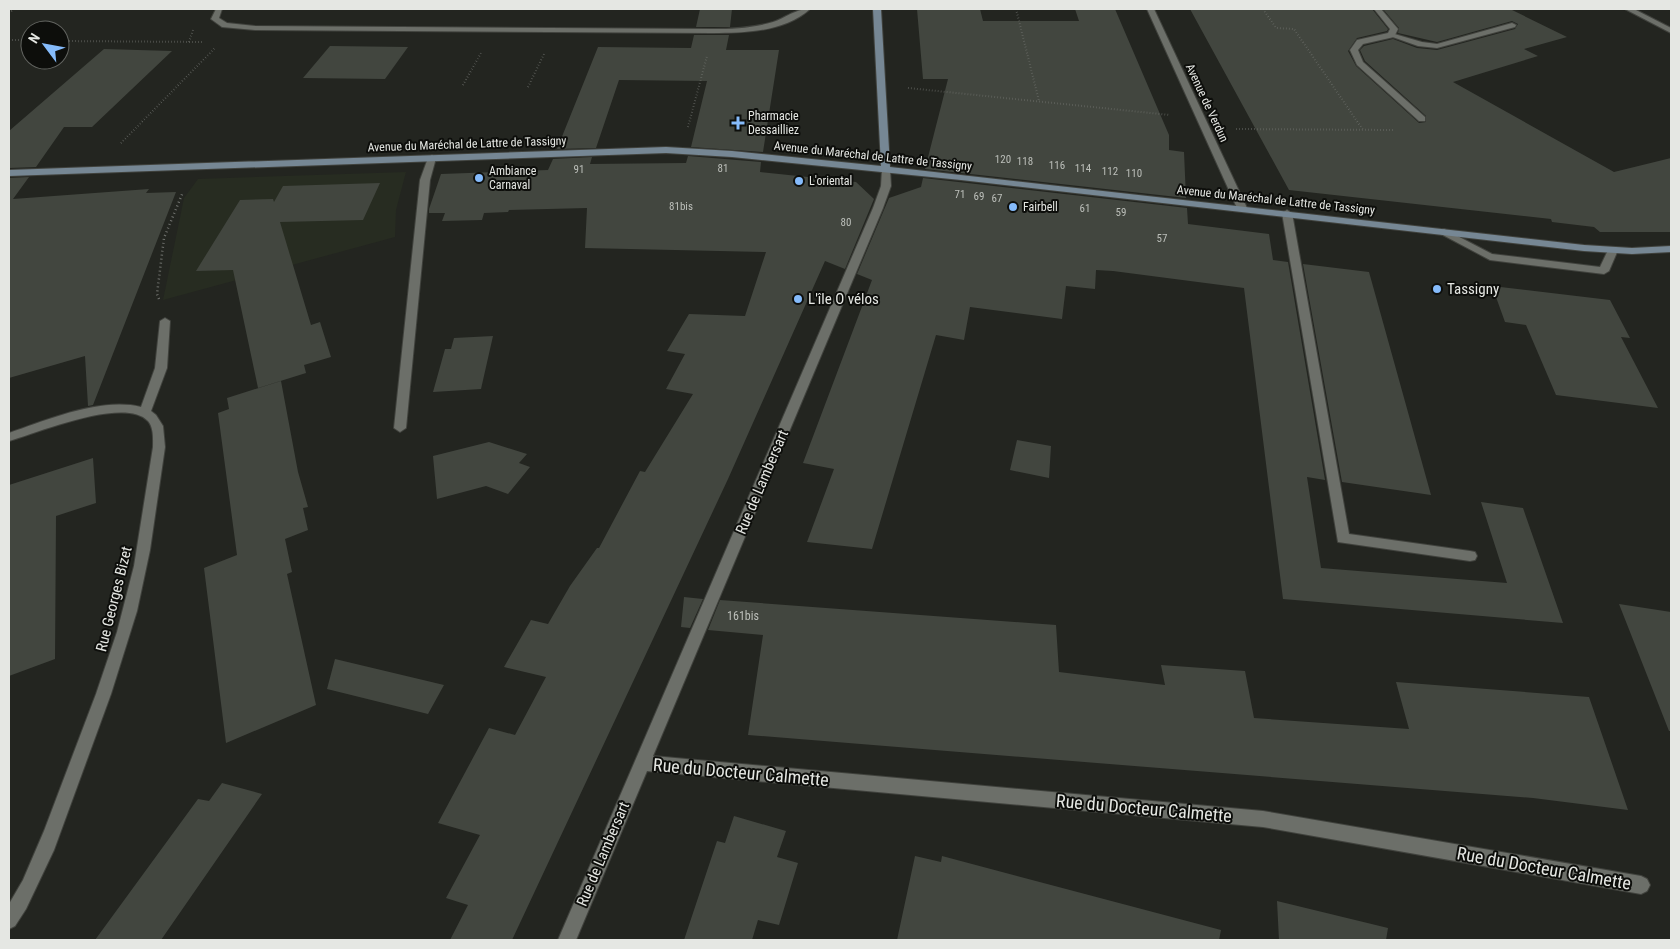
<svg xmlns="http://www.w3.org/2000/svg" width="1680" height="949" font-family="'Roboto Condensed',sans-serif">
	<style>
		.built { fill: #272c21 }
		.building { fill: #42463f }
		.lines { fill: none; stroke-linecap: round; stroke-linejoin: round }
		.lane-casing { stroke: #40423d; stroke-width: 2 }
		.street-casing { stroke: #40423d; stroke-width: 2 }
		.secondary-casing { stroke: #40423d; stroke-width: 2 }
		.path-far1 { stroke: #70726e; stroke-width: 2; stroke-dasharray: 0.5 2.5; stroke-linecap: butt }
		.path { stroke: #70726e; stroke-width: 2.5; stroke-dasharray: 1 3; stroke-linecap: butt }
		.lane { fill: #6c6f69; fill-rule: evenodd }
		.street { fill: #6c6f69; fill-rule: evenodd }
		.secondary { fill: #768794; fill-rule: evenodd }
		.poi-dot { fill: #85bbfb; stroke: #0d0e0b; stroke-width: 2 }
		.labels { text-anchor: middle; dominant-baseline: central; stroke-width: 4; stroke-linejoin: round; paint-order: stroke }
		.far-number-label { font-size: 11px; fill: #bcbfba }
		.far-street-label { font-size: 12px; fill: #e5e7e3; stroke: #0d0e0b }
		.far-poi-label { font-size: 12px; fill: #e5e7e3; stroke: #0d0e0b; text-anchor: start }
		.number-label { font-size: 12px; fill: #bcbfba }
		.poi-label { font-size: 15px; fill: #e5e7e3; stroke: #0d0e0b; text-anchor: start }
		.street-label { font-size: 15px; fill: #e5e7e3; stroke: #0d0e0b }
		.near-street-label { font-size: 18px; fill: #e5e7e3; stroke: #0d0e0b }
	</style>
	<rect width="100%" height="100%" fill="#232520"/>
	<path class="built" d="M406 172 396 210 395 237 163 300 184 198 198 179Z"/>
	<path class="building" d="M700 9H732L730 27H696Z
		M917 9H980L983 21H1079L1075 9H1115L1169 135V150L1184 152 1186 198 925 169 948 79H923Z
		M1190 9H1372L1388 29 1387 31 1357 38 1348 51 1356 66 1419 123 1426 122V116L1365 61 1360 50 1364 46 1393 39 1417 48 1437 50 1515 29 1518 24 1512 21 1437 42 1398 33 1399 28 1383 9H1510L1567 37 1524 49 1538 56 1453 82 1614 172 1671 158V232H1600L1594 227 1552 222 1551 219 1289 190Z
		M694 35H729L726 50H779L763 152 691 147 707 81 619 80 596 148 557 149 598 47 691 48Z
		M330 46 408 47 385 79 303 78Z
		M104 49 172 51 92 127H64L36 167 9 168V131Z
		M688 156 761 162 760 172 856 182 874 199 845 269 825 261 728 479 512 940H450L468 905 446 898 480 835 438 823 489 728 515 735 546 677 504 667 531 620 548 624 570 586 597 548H599L640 471 645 472 693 394 666 389 685 354 667 351 689 314 745 316 766 252 585 248 587 208 509 210 508 212 484 213 482 220 442 221 445 213H429V209L441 174 548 170 553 159 592 157 590 164 686 163Z
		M29 177 13 199 149 189 146 193 176 192 93 405 88 406 85 356 9 378V178Z
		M923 178 1187 208 1188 224 1269 234 1273 260 1288 262 1325 480 1307 477 1321 568 1507 583 1481 502 1523 508 1563 623 1283 599 1244 288 1113 271 1096 270 1095 289 1066 286 1062 319 970 307 964 340 936 335 872 549 807 542 834 469 803 463 872 280 857 274 889 198 921 187Z
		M380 183 363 220 280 222 311 325 320 322 331 357 304 365 306 373 258 388 233 270 196 271 240 200 273 199 274 202 283 186Z
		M1303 264 1369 272 1431 495 1342 482Z
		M1492 286 1610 300 1630 338 1621 337 1658 408 1556 395 1526 325 1505 322Z
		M493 336 481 389 433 392 445 349H451L454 338Z
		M281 381 298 472 308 507 303 508 308 530 285 539 292 572 287 574 316 705 226 743 204 568 237 555 218 413 229 409 227 398Z
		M1017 440 1051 446 1049 478 1010 470Z
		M489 442 527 454 519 463 530 467 508 494 486 486 437 499 433 456Z
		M93 458 96 503 56 516 55 659 9 676V485Z
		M684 597 703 599 690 628 681 627Z
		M720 600 1056 625 1059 672 1165 685 1161 665 1245 671 1254 718 1409 729 1396 682 1589 697 1628 810 1533 798 748 735 763 635 708 630Z
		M1619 604 1671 612V731H1669Z
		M335 659 444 685 428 714 327 689Z
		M222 783 262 794 161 940H95L198 799 209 801Z
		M734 816 786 831 777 857 798 863 779 925 758 920 752 940H684L717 841 725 843Z
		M915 856 941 862 942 856 1221 930 1219 940H897Z
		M1277 901 1388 928 1386 940H1279Z"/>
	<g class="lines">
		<defs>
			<path id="lane" d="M216 9H222L219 18 227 23 255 26 713 29C733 29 753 28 773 22 785 18 797 8 810 9 785 32 744 33 713 33L255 30 222 27 211 19Z
				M1625 9H1634L1671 28V33Z
				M1512 23 1516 25 1515 27 1437 48 1418 46 1387 35 1391 33 1422 42 1437 44Z
				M432 155 436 158 430 180 406 428 400 432 394 428 420 180 428 158Z
				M1287 210 1292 213 1349 534 1470 551 1475 552 1477 556 1475 560 1470 561 1338 542 1282 213Z
				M1444 229 1492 254 1600 267 1609 248H1617L1618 250 1609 271 1604 274 1490 260 1441 234V230Z"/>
			<path id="street" d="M1147 9H1154L1247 208 1245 210H1239L1237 208Z
				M1374 9H1381L1398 29 1394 37 1363 44 1358 50 1363 62 1425 117V121H1419L1357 65 1350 50 1357 40 1388 33 1390 29Z
				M886 166 890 169 891 186 883 208 653 756 1263 811 1641 876 1647 879 1650 885 1647 891 1641 894 1263 827 647 771 576 940H558L873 208 881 186 882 169Z
				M165 318 170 321 167 368 151 411 156 415 163 426 165 447 150 550 137 611 111 694 54 850 26 909 15 926 9 929V904L23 880 44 831 96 694 117 632 134 566 153 447C153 439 154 428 148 421 125 396 37 433 9 441V433C47 420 101 397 141 407L155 368 160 321Z"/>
			<path id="secondary" d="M873 9H881L890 167 1584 245 1632 248 1671 246V252L1632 254 1584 251 961 180 732 157 666 153 9 176V170L666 147 732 151 881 166Z"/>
		</defs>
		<use href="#lane" class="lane-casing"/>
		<use href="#street" class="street-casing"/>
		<use href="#secondary" class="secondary-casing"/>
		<path class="path-far1" d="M1016 9 1039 101
			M1263 9 1276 28 1294 29 1363 130
			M9 13 14 9
			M9 40H30
			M60 41 202 42
			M189 42 193 30
			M463 85 481 53
			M528 87 544 54
			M908 88 1170 115
			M688 127 707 56
			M1236 129 1394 130
			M121 143 215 48"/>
		<path class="path" d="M159 299 157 294 164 238 183 192"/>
		<use href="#lane" class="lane"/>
		<use href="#street" class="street"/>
		<use href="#secondary" class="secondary"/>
	</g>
	<g class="poi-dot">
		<path d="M735.5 115.5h5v5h5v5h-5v5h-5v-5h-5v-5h5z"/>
		<circle cx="479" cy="178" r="5"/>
		<circle cx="799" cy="181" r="5"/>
		<circle cx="1013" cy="207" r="5"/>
		<circle cx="1437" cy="289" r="5"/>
		<circle cx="798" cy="299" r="5"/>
	</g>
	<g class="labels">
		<g class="far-number-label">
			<text x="1003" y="159">120</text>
			<text x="1025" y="161">118</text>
			<text x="1057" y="165">116</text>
			<text x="723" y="168">81</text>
			<text x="1083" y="168">114</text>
			<text x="579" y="169">91</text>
			<text x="1110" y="171">112</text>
			<text x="1134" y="173">110</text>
			<text x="960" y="194">71</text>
			<text x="979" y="196">69</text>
			<text x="997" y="198">67</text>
			<text x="681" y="206">81bis</text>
			<text x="1085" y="208">61</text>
			<text x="1121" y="212">59</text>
			<text x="846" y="222">80</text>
			<text x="1162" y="238">57</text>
		</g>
		<g class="far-street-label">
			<text transform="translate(1207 103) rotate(65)">Avenue de Verdun</text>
			<text transform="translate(467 144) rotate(-2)">Avenue du Maréchal de Lattre de Tassigny</text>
			<text transform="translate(873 156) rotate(6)">Avenue du Maréchal de Lattre de Tassigny</text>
			<text transform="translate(1276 200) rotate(6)">Avenue du Maréchal de Lattre de Tassigny</text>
		</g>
		<g class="far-poi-label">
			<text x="748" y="116">Pharmacie<tspan x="748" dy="14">Dessailliez</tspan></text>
			<text x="489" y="171">Ambiance<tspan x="489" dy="14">Carnaval</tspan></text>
			<text x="809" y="181">L'oriental</text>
			<text x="1023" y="207">Fairbell</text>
		</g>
		<g class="number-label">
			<text x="743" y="616">161bis</text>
		</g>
		<g class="poi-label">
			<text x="1447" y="289">Tassigny</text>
			<text x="808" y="299">L'île O vélos</text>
		</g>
		<g class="street-label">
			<text transform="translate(762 482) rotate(-67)">Rue de Lambersart</text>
			<text transform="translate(114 599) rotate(-76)">Rue Georges Bizet</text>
			<text transform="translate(603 854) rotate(-67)">Rue de Lambersart</text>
		</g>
		<g class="near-street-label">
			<text transform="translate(741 772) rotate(5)">Rue du Docteur Calmette</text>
			<text transform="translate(1144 808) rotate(5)">Rue du Docteur Calmette</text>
			<text transform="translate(1544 868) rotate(10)">Rue du Docteur Calmette</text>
		</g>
	</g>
	<rect width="1680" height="949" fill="none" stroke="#e5e7e3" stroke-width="20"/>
	<g transform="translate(45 45) rotate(302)"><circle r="24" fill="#0d0e0b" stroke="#636561"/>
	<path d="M0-4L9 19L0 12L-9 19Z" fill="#85bbfb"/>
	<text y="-8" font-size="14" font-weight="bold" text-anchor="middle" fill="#e5e7e3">N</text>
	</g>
</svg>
